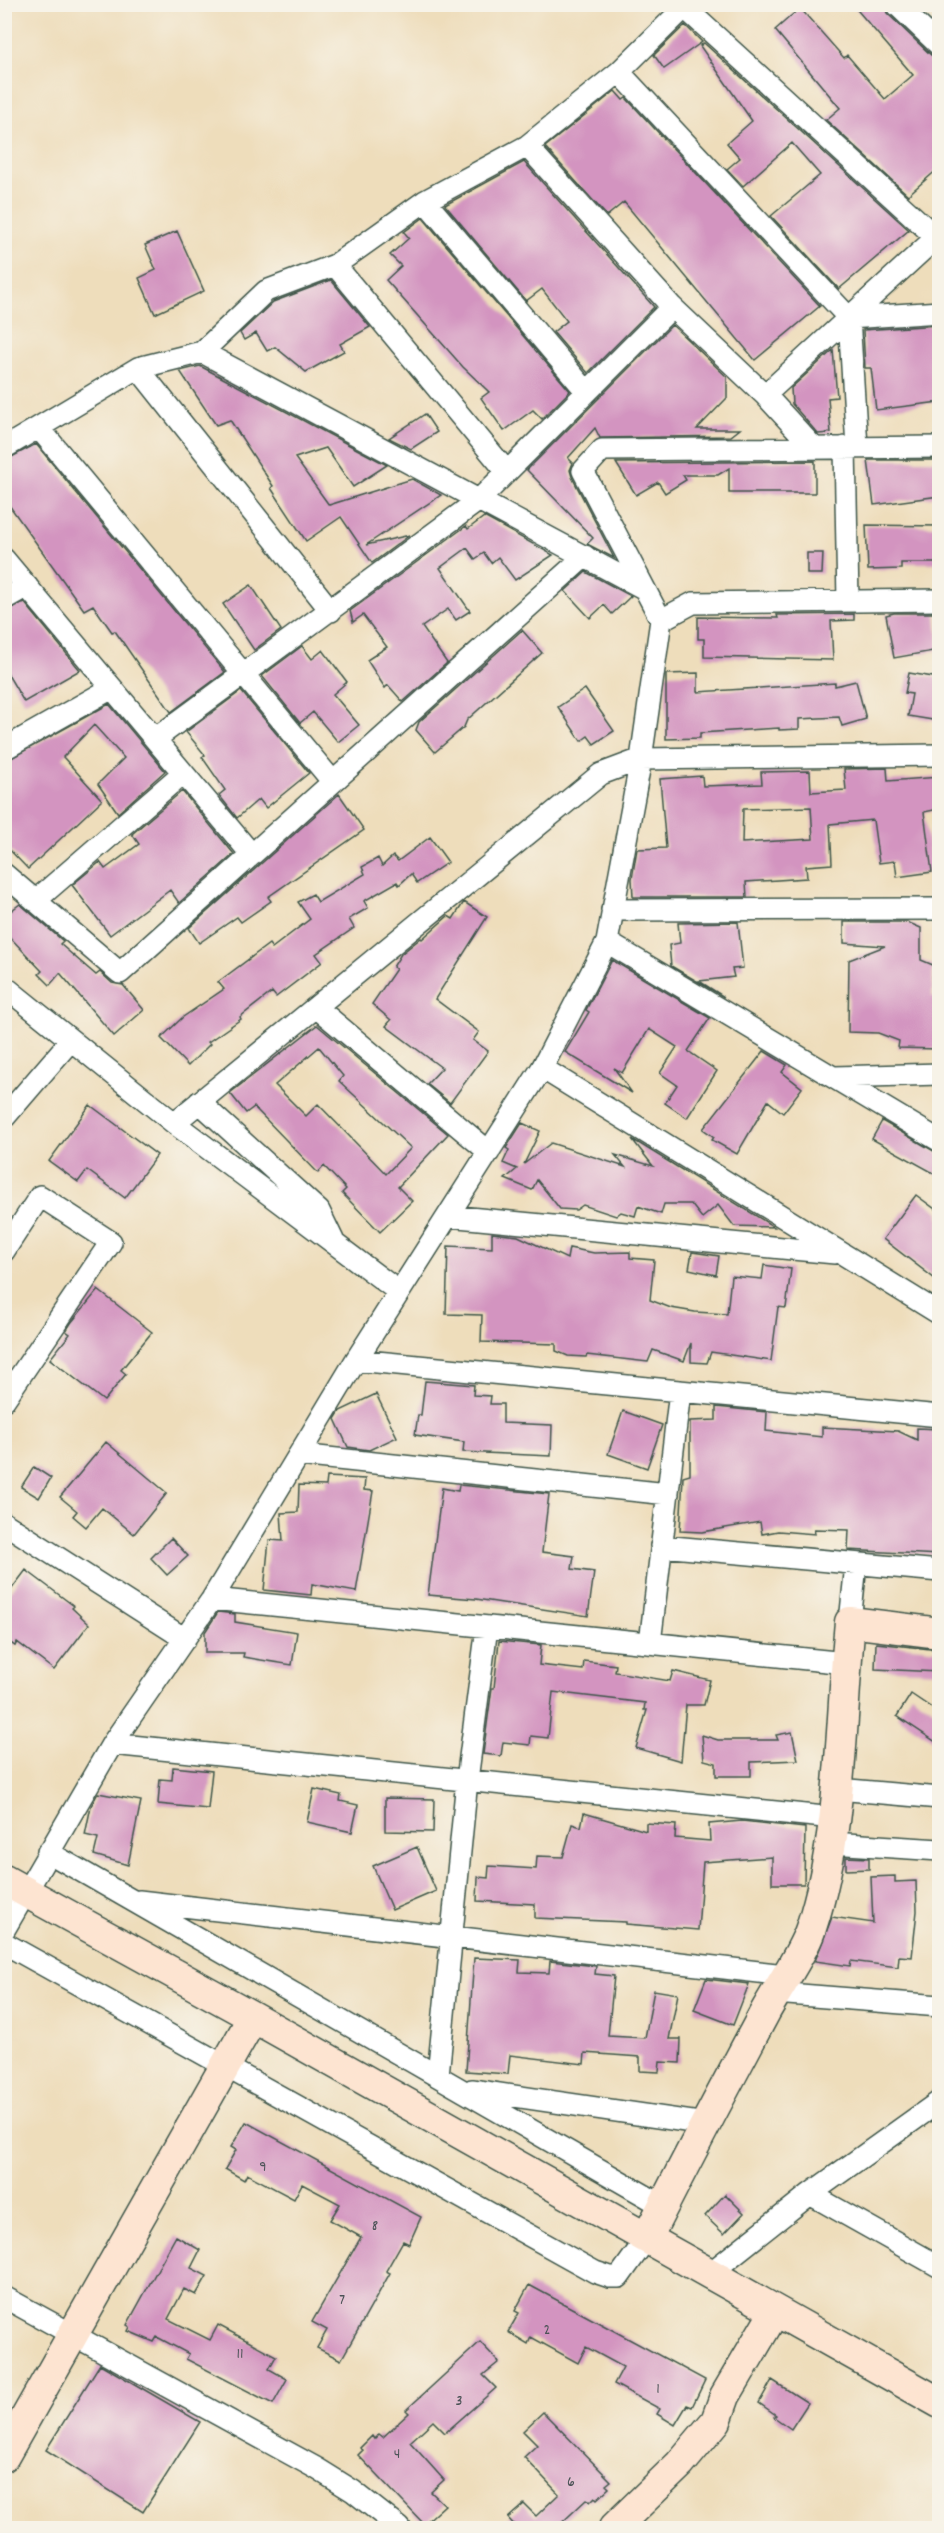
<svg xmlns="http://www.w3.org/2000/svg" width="944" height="2533" font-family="Dekko,sans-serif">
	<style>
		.building { fill: #d394c0; fill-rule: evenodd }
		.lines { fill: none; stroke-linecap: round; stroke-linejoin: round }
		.street-casing { stroke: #3e5548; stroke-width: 24 }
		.secondary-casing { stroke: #3e5548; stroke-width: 33 }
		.street { stroke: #fff; stroke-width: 21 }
		.secondary { stroke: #fde4d1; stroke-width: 30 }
		.labels { text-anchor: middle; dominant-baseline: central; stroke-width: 4.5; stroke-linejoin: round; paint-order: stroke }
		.number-label { font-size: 16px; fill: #4c5357 }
	</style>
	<rect width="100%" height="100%" fill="#f7f3e8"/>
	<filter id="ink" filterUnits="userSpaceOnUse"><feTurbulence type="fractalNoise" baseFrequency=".0167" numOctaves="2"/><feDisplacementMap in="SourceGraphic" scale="12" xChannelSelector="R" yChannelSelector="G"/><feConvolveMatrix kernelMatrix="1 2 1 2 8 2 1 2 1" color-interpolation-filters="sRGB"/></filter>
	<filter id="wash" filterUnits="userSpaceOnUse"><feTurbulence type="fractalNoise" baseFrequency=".008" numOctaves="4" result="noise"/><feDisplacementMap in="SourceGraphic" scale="24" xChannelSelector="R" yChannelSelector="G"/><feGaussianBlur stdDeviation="1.35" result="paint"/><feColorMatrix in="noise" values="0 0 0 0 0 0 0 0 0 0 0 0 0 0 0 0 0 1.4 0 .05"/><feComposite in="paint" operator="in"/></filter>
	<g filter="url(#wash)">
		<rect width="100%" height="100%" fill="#edb"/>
		<g id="blocks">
			<path class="building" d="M852 4H884L887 13 931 55 939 58V168L908 195 826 120 840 108 775 30 800 8 844 58 847 55 885 99 913 75Z
				M685 25 702 42 664 69 654 55Z
				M704 43 909 230 839 289 771 216 820 175 792 143 743 186 727 169 740 158 727 143 752 121 700 46Z
				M615 91 623 100 626 98 820 306 755 360 624 202 607 216 545 147Z
				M524 162 654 307 588 373 553 332 567 321 542 289 526 301 445 205Z
				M423 218 570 391 542 419 533 410 504 431 481 398 489 392 463 367 386 280 401 266 390 255 409 238 404 232Z
				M177 231 204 291 155 314 139 278 156 270 145 245Z
				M331 280 370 327 340 344 344 351 306 372 275 347 267 351 256 333 244 340 240 333 273 302Z
				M672 325 727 377V398L697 429H740L731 436 600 438 595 428 568 458 573 463 570 470 572 477 614 558 587 544 593 538 527 470Z
				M939 325V402L876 410 871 368H865L863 330Z
				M833 350 837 397 828 398 831 433 818 434 792 404 791 388Z
				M200 366 387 465 353 487 326 448 295 458 329 505 412 479 441 495 366 545 410 535 372 563 341 517 306 541 271 488 273 486 230 420 216 425 180 371Z
				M425 414 437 432 411 449 389 438Z
				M36 444 225 672 171 712 115 631 112 632 93 605 84 610 4 498V461Z
				M868 460H939V496L874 505Z
				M815 461V493H729V468L718 475H683L686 480 665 493 658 482 636 495 616 463Z
				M484 517 553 555 515 580 498 557 491 563 484 553 475 559 467 548 440 568 470 611 456 620 448 609 422 627 447 663 403 702 388 685 385 688 367 660 387 647 363 615 353 622 350 611 466 526 468 529Z
				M866 525 939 526V563H901V569L868 570Z
				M807 553H823L822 574H807Z
				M586 572 631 596 612 614 604 605 590 618 565 591Z
				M251 585 281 630 254 650 223 604Z
				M24 602 80 670 24 702 4 668V612Z
				M894 613H936L939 650 894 658 886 615Z
				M854 614V620L831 621 833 660 704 657V639H698V617L778 618 777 615Z
				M522 630 542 653 467 720 464 727 435 752 416 730 419 722Z
				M302 646 312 659 323 650 347 682 333 694 359 725 338 742 313 712 300 723 262 676Z
				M698 673V692L835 683V686L856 681 866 719 842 726 839 717 799 719V729L779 730V728L700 733V738L666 739V674Z
				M909 673 939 678V721L908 716 912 694 905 693Z
				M585 689 614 731 594 744 588 736 581 741 558 707Z
				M241 691 309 773 266 808 259 799 237 818 219 795 225 790 202 757 205 755 186 732Z
				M109 704 165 771 118 813 98 784 124 758 94 725 63 757 102 800 28 869 4 844V762Z
				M887 768 888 781 939 777V809L924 812 932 872 897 877 895 861 879 863 873 820 830 824 832 864 806 866 807 878 746 882 747 897H633L632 879 637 849 666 848 660 779 702 776 703 786 762 784 761 772 810 771 811 792 846 790 844 769ZM811 807 813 839 742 843 743 809Z
				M182 791 234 854 179 903 170 890 110 935 72 885 100 862 105 869 139 844 132 834Z
				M339 794 364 830 268 897 271 901 241 922 237 917 199 943 189 928Z
				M430 837 448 862 417 883 411 874 399 885 397 882 364 901 368 908 349 919 354 928 316 954 322 962 276 997 272 992 240 1017 241 1019 208 1042 210 1044 188 1066 161 1038 183 1017 224 989 218 982 269 944 272 948 310 919 298 902 313 894 318 902 365 874 362 867 378 858 382 866 393 856 398 861Z
				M464 902 487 917 435 999 479 1032 473 1040 488 1051 450 1103 427 1084 442 1068 386 1026 391 1020 372 1004 396 969 393 967 401 954 421 938 422 939 448 916 453 919Z
				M20 904 63 941 60 944 96 975 100 972 112 983 123 985 144 1010 114 1036 60 973 50 985 39 974 42 971 4 931V916Z
				M738 922 743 968 732 969 734 977 699 981 724 997 671 966 669 945 680 943 678 923Z
				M844 922H907L921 928V960L933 965 932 997H939V1049L898 1048 899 1041 878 1033 848 1032 849 960 885 946 844 943Z
				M612 960 710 1018 688 1051 717 1071 687 1118 665 1103 677 1085 660 1073 677 1047 649 1029 622 1073 614 1068 632 1093 565 1052 589 1012 586 1010Z
				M317 1025 448 1134 398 1187 412 1201 380 1232 342 1193 346 1189 324 1166 318 1173 254 1107 246 1113 230 1093ZM319 1047 343 1076 339 1081 411 1148 386 1174 318 1104 306 1116 275 1085Z
				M764 1051 787 1065 782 1072 802 1088 783 1113 768 1101 737 1154 712 1140 714 1137 703 1129Z
				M90 1105 157 1155 125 1198 87 1170 78 1182 49 1161Z
				M882 1121 939 1154V1176L872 1139Z
				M522 1123 540 1131 524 1164 551 1143 625 1167 615 1155 653 1166 632 1139 774 1227 734 1226 718 1205 702 1218 691 1204H664L661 1214 638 1206 635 1216 621 1212 616 1216 583 1205 576 1210 560 1209 537 1180 532 1190 505 1179 517 1169 503 1163 509 1150 506 1148Z
				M916 1195 939 1212V1282L883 1239Z
				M492 1233 518 1236 567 1259 569 1248 594 1253 630 1252V1258L654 1260 650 1300 671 1308 695 1312 727 1314 731 1276 762 1279 764 1265 791 1269 786 1308 778 1307 771 1361 711 1352 707 1363 691 1362V1343L684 1361 653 1350 648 1362 587 1355 586 1357 568 1356 556 1351V1344L481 1342 482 1315 446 1314 448 1246 492 1248Z
				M692 1252 719 1256 716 1275 689 1269Z
				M98 1290 152 1332 121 1370 126 1374 104 1401 50 1359 70 1334 66 1331 71 1323Z
				M425 1381 474 1385 473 1395 491 1396 490 1404H503V1423L552 1425 551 1456 463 1452 464 1442 415 1435 418 1415H421Z
				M376 1394 397 1437 369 1450 348 1447 335 1419 340 1411Z
				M716 1407 767 1412 766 1431 822 1437V1427L898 1431 917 1440V1428L938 1429 939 1555 848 1550 849 1530 814 1529 815 1534 778 1531 762 1534 760 1522 702 1532 680 1531 683 1477 690 1475V1421L716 1420Z
				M623 1411 662 1425 647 1468 608 1454Z
				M106 1442 167 1493 134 1534 102 1508 86 1527 73 1516 77 1511 60 1497Z
				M34 1467 51 1478 39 1498 21 1487Z
				M327 1477 365 1479 364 1490 373 1491 356 1592 312 1584 311 1595 264 1590 269 1540 283 1541 281 1513 298 1512 299 1485 326 1486Z
				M459 1485 549 1494 542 1552 574 1556 572 1569 594 1572 588 1616 476 1599 428 1595 442 1488 458 1491Z
				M171 1538 188 1556 167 1575 151 1558Z
				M26 1570 74 1606 72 1608 89 1624 54 1670 17 1642 15 1646 4 1638V1599Z
				M218 1612 235 1614V1622L297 1632 292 1665 243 1657 244 1653H205V1632Z
				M499 1641 541 1645 539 1665 583 1670 584 1661 616 1665 615 1672 670 1681 673 1671 710 1680 704 1705H686L681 1761 636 1748 647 1710H644L645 1703 553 1692 548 1738 531 1736 530 1745 503 1742 501 1756 483 1754 492 1688H494Z
				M876 1643 939 1650V1672L875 1669Z
				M911 1694 939 1713V1744L897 1716Z
				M792 1732 798 1760 751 1762V1776H716V1763L704 1760 702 1735 718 1740H778L776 1735Z
				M173 1767 212 1771 208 1809 158 1804 160 1779 172 1780Z
				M314 1789 341 1795 340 1801 358 1805 352 1832 307 1822Z
				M98 1793 141 1801 128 1865 94 1855 98 1838 85 1835 91 1806Z
				M385 1798 434 1799 433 1832 385 1831Z
				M584 1813 646 1831V1823L676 1825 675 1838 710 1841 709 1824 742 1821 805 1828 804 1884H772V1857L703 1862 698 1930 626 1924V1922L535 1918V1904L477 1901 478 1877 488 1878 489 1866 536 1869 537 1856 563 1857 572 1824 581 1827Z
				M417 1847 436 1891 392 1910 373 1866Z
				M846 1857 869 1858V1869L846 1870Z
				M895 1876V1882L916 1881 917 1911 912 1957 899 1956 898 1967 851 1961 850 1966 815 1961 832 1917 873 1923 871 1877Z
				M474 1958 520 1960 519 1972 549 1973 550 1961 596 1966 595 1974 614 1976 608 2036 645 2038 654 1990 678 1994 669 2039H681L680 2063 660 2062 659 2072 640 2071V2057L585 2053 584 2064 510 2055 508 2074 466 2071Z
				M706 1979 749 1984 733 2025 694 2010Z
				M246 2122 421 2217 409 2244 403 2241 386 2271 390 2273 341 2360 317 2348 327 2330 312 2322 361 2237 330 2220 340 2204 302 2184 294 2199 247 2174 244 2180 225 2169 236 2150 231 2147Z
				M725 2194 744 2213 724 2234 705 2216Z
				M176 2236 200 2250 191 2268 207 2276 196 2295 184 2289 168 2319 210 2340 218 2325 276 2356 269 2369 287 2379 273 2404 186 2359 189 2354 157 2337 154 2342 128 2331 130 2327 127 2325Z
				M529 2285 705 2380 692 2407 687 2405 675 2425 657 2414 660 2409 614 2384 623 2367 586 2347 578 2363 531 2337 528 2344 508 2332 519 2313 515 2311Z
				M480 2342 499 2362 483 2375 496 2388 445 2433 433 2421 410 2442 444 2480 431 2492 445 2505 424 2524 358 2455 363 2450 360 2448 372 2436 374 2439 379 2434 383 2437 409 2413 406 2410Z
				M100 2364 200 2422 143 2512 46 2450Z
				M772 2380 808 2403 791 2429 774 2417 776 2415 759 2403Z
				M543 2412 611 2481 606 2485 609 2488 597 2499 595 2497 590 2502 587 2499 555 2529H518L508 2518 524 2504 536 2516 559 2494 524 2457 537 2445 523 2431Z"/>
		</g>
	</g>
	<g filter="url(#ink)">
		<use href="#blocks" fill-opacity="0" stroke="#3e5548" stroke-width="1.5"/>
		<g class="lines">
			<defs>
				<path id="street" d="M896 4 940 46
					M685 8 940 241
					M619 72 849 318 857 447
					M527 146 672 307 765 395 814 448
					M425 201 587 392
					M335 265 507 472
					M849 318 940 312
					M202 352 643 588
					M138 368 331 611
					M765 395 940 234
					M39 428 333 782
					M845 447 848 601
					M4 448 138 368 202 352 266 291 335 265 425 201 527 146 619 72 688 4
					M4 559 252 855
					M4 599 27 586
					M661 620 583 471 602 450 940 447
					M155 739 479 500 672 307
					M4 749 112 688
					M4 874 120 973 585 556
					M35 901 183 773
					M612 910 940 909
					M607 942 940 1141
					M4 986 174 1123 399 1292
					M316 1007 489 1152
					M542 1068 940 1314
					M835 1077 940 1074
					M199 1102 319 1211 333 1240
					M4 1118 71 1040
					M174 1123 601 774 641 759 940 755
					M448 1216 835 1253
					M4 1251 40 1196 111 1242 4 1400
					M356 1360 940 1416
					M299 1455 668 1494
					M4 1523 185 1639
					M661 1546 940 1571
					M212 1599 846 1663
					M850 1622 856 1564
					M650 1643 680 1391
					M112 1744 834 1818
					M838 1789 940 1798
					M831 1843 940 1850
					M48 1852 663 2206
					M139 1901 785 1975
					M4 1930 112 1744 212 1599 356 1360 542 1068 607 942 641 759 661 620 693 603 940 600
					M4 1943 595 2272 610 2277H619L647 2238
					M775 1993 940 2006
					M438 2075 467 1780 487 1627
					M472 2090 706 2124
					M810 2194 940 2267
					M709 2274 810 2194 940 2101
					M4 2297 316 2468 353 2491 400 2528"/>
				<path id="secondary" d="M4 1880 253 2017 940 2403
					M647 2238C685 2162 725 2087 765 2012 778 1988 803 1953 811 1928 843 1830 840 1724 850 1622L940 1633
					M4 2456 253 2017
					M614 2528 680 2464 716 2421 725 2396 775 2311"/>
			</defs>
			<use href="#street" class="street-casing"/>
			<use href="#secondary" class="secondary-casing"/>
			<use href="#street" class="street"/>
			<use href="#secondary" class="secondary"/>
		</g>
	</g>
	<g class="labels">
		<g class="number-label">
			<text x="263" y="2167">9</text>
			<text x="375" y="2226">8</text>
			<text x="342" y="2300">7</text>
			<text x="547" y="2330">2</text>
			<text x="240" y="2354">11</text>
			<text x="658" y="2389">1</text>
			<text x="459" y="2401">3</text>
			<text x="397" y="2454">4</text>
			<text x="571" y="2482">6</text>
		</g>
	</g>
	<rect width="944" height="2533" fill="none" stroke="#f7f3e8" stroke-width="24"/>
</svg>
